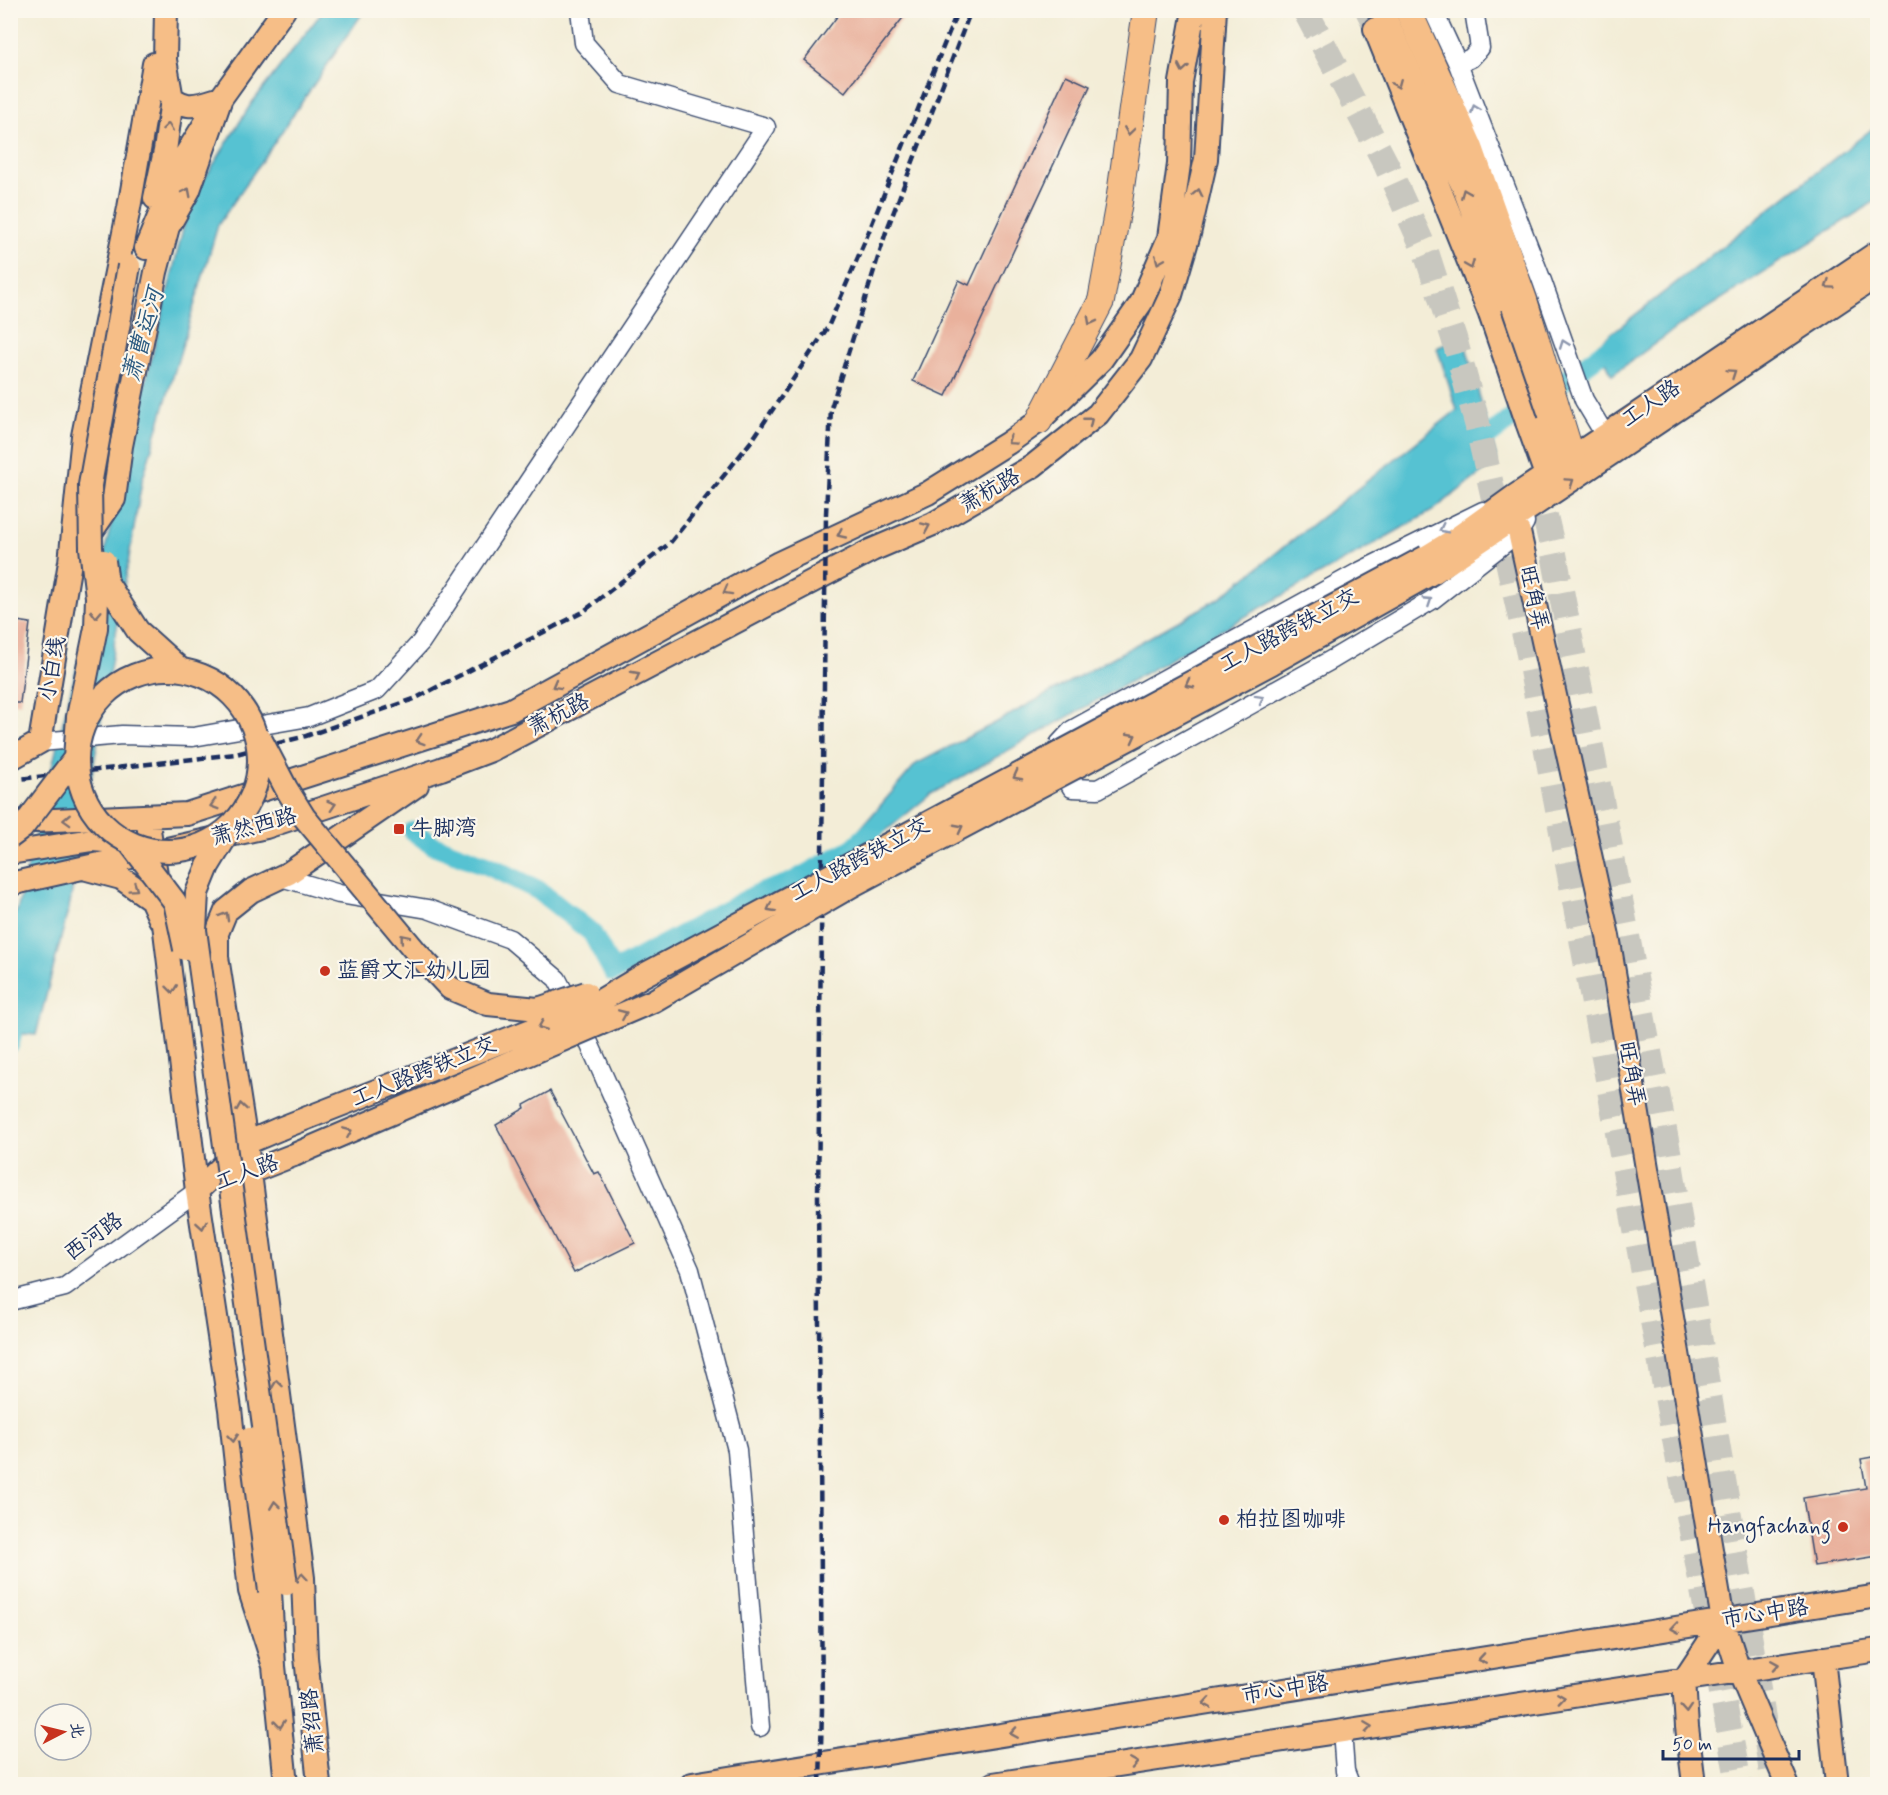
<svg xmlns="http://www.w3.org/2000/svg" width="1888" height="1795" font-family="Mynerve,'LXGW WenKai TC',sans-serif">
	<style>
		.water { fill: #57c2d2; stroke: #397898; stroke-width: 1.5 }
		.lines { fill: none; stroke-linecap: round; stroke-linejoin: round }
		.canal { stroke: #57c2d2; stroke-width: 20 }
		.building { fill: #e9b19c }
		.highway-tunnel { stroke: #c8c7bf; stroke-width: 26; stroke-dasharray: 26 13; stroke-linecap: butt }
		.minor-casing { stroke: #3b4c70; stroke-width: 21 }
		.major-casing { stroke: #3b4c70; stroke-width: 26 }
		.highway-casing { stroke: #3b4c70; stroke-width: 28 }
		.minor { stroke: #fff; stroke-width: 18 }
		.major { stroke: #f6be87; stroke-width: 22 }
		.highway { stroke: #f6be87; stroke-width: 26 }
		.rail { stroke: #1b2f5e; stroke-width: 4.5; stroke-dasharray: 9 4.5; stroke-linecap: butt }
		.major-bridge-casing { stroke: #3b4c70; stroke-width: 26; stroke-linecap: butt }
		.major-bridge { stroke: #f6be87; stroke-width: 22 }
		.oneway { stroke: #7e6f70 }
		.oneway2 { stroke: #8d97ae }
		.poi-dot { fill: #c8321e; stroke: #fbf7ec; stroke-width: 2 }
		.labels { text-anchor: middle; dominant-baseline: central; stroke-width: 4.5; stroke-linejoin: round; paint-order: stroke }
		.street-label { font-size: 22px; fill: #1b2f5e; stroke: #fbf7ec }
		.poi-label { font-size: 22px; fill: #1b2f5e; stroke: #fbf7ec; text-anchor: start }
		.water-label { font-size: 24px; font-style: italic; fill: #2d5b81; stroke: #fbf7ec }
	</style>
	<rect width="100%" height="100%" fill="#fbf7ec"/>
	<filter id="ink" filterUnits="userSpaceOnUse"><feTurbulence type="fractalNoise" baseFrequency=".0167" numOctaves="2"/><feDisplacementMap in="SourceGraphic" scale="12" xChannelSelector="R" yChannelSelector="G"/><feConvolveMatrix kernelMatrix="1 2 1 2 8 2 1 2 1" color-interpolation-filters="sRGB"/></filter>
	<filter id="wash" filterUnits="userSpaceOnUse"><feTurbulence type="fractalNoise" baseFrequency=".008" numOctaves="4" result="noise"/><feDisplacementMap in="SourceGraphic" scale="24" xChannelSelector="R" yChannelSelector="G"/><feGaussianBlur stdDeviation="1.35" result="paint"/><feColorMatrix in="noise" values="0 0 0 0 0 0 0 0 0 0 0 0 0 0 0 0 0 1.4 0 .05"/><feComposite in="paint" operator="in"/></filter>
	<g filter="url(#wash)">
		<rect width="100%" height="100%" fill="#f3edd7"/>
		<path class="water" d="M323 11H364L218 225 142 481 70 903 36 1035 11 1033 10 918 17 911 189 204 251 104Z
			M1877 125V200L1679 326 1612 375 1598 344Z
			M1463 335 1497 461 1432 511 931 794 865 848 854 836 916 764 995 723 1218 599 1457 410 1437 348Z"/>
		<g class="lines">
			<path class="canal" d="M1469 450 1622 338
				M413 831 433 845 489 866 538 890 592 933 613 972 755 895 790 883 853 848 879 824
				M10 1043 18 1008"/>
		</g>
		<g id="blocks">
			<path class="building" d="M842 10H909L845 92 804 60Z
				M1066 75 1090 86 946 396 913 381 959 280 969 285Z
				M10 620 30 623 20 703H10Z
				M550 1091 594 1174 599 1172 635 1243 574 1273 496 1125 525 1108 524 1105Z
				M1878 1456V1556L1814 1566 1803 1498 1866 1488 1861 1459Z"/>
		</g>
	</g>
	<g filter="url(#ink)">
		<use href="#blocks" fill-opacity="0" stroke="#3b4c70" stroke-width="1.5"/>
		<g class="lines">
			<path class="highway-tunnel" d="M1305 10 1386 164 1427 255 1454 338 1477 423 1529 654 1739 1784
				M1368 10 1388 50
				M1536 478 1554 554 1668 1151 1774 1784"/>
			<defs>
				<path id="minor" d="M1433 10 1458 64 1542 281 1584 400 1605 435
					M1458 64 1471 58 1480 48 1474 10
					M1483 511 1359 572 1072 730 1059 744 1062 771 1072 788 1098 789 1333 659 1432 600 1519 532 1525 522
					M40 742 122 735 193 737 309 717 377 690 421 642 766 127 620 84 584 43 580 10
					M281 877 339 894 428 909 510 939 557 979 581 1025 690 1270 737 1450 760 1727
					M10 1301 65 1287 197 1191
					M1342 1731 1345 1771 1350 1784"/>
				<path id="major" d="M1382 10 1464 189 1508 307 1560 466
					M1375 29 1490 314
					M163 90C185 112 195 106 221 98
					M155 198 165 151 172 99 165 60 166 10
					M146 248 183 159 221 98 284 10
					M1527 422 1546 475
					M1519 532 1608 936 1723 1621 1739 1671 1787 1784
					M85 541 114 499 121 446 156 272 168 227 189 190 221 98
					M1426 557 1454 540 1515 496 1878 252
					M1434 572 1878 275
					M10 759 40 742 70 562 83 436 129 208 154 64
					M147 817 165 931 197 1191 230 1409 250 1591 274 1666
					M10 822 187 814 511 710 779 563 928 493 1008 443 1039 421 1101 360 1141 303 1169 238 1179 164 1181 82 1194 10
					M10 853 92 840 130 843
					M87 869 121 878 151 899 160 919
					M10 884 266 827 441 769 491 750 872 550 933 524 1033 466 1098 414 1141 359 1171 295 1189 234 1206 159 1215 10
					M235 1178 294 1155
					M197 1191 246 1143 279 1129
					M270 1591 274 1666 286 1784
					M1823 1658 1837 1784
					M319 1784 306 1657 303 1578 246 1143 217 957V933L226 911 251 891 289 873 417 785
					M692 1784 1878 1596
					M993 1784 1878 1650
					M1694 1784 1687 1727 1684 1680 1723 1621"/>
				<path id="highway" d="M1408 10 1470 148 1524 300 1572 458
					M1039 421 1101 301 1119 202 1146 10"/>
			</defs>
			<use href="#minor" class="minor-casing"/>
			<use href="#major" class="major-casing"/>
			<use href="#highway" class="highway-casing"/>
			<use href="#minor" class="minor"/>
			<use href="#major" class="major"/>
			<use href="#highway" class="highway"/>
			<path class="rail" d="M10 780 236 754 306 736 414 699 583 612 670 543 753 439 828 327 867 236 958 10
				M820 1784 822 1710 818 1197 826 514 831 408 886 232 971 10"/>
			<defs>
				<path id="major-bridge" d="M1490 314 1527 422
					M104 561 107 583 138 631 180 669
					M77 760a91 91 0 1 1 182 0a91 91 0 1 1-182 0Z
					M261 740 286 788 304 817 417 953 450 988 488 1004 538 1009 586 993
					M236 820 208 866 197 893 195 930 286 1584
					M10 837 22 828 75 758 78 717 96 628 97 597 91 548 90 485 129 266
					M130 843 175 902 185 949
					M279 1129 590 1007 642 976 1426 557
					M294 1155 653 1001 853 885 1272 663 1434 572
					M250 1439 270 1591"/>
			</defs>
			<use href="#major-bridge" class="major-bridge-casing"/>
			<use href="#major-bridge" class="major-bridge"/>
		</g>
		<defs><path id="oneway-chevron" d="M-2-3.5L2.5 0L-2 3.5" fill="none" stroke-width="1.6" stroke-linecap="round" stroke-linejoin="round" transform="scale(1.5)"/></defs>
		<g class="oneway">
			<use href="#oneway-chevron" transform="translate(1183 68) rotate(100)"/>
			<use href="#oneway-chevron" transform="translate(1397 84) rotate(68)"/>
			<use href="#oneway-chevron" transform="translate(168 127) rotate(-82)"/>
			<use href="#oneway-chevron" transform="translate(1129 131) rotate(98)"/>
			<use href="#oneway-chevron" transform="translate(187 192) rotate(-63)"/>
			<use href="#oneway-chevron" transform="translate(1198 193) rotate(-78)"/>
			<use href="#oneway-chevron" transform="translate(1465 193) rotate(-112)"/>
			<use href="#oneway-chevron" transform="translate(1159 260) rotate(113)"/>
			<use href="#oneway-chevron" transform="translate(1470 265) rotate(68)"/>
			<use href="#oneway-chevron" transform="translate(1829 285) rotate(146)"/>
			<use href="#oneway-chevron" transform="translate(1091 321) rotate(118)"/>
			<use href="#oneway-chevron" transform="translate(1732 373) rotate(-34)"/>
			<use href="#oneway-chevron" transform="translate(1089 421) rotate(-39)"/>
			<use href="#oneway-chevron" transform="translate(1011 441) rotate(145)"/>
			<use href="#oneway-chevron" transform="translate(1570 482) rotate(-34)"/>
			<use href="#oneway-chevron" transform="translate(926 527) rotate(-24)"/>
			<use href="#oneway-chevron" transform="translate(841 534) rotate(155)"/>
			<use href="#oneway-chevron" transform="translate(727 591) rotate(151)"/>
			<use href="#oneway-chevron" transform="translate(96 614) rotate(92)"/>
			<use href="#oneway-chevron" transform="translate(636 675) rotate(-28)"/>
			<use href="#oneway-chevron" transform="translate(1189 684) rotate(152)"/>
			<use href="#oneway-chevron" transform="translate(556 685) rotate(151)"/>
			<use href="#oneway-chevron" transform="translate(1132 737) rotate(-28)"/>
			<use href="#oneway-chevron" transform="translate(420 740) rotate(162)"/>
			<use href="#oneway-chevron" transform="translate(1017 776) rotate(152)"/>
			<use href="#oneway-chevron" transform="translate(214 805) rotate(163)"/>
			<use href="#oneway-chevron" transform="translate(332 805) rotate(-18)"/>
			<use href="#oneway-chevron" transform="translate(67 820) rotate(178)"/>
			<use href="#oneway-chevron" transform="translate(959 828) rotate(-28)"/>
			<use href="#oneway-chevron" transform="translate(134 888) rotate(34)"/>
			<use href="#oneway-chevron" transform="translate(771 908) rotate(152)"/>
			<use href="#oneway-chevron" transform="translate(225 916) rotate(-60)"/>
			<use href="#oneway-chevron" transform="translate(404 938) rotate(-130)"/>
			<use href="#oneway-chevron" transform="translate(172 989) rotate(83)"/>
			<use href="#oneway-chevron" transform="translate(623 1014) rotate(-23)"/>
			<use href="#oneway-chevron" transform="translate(542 1026) rotate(158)"/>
			<use href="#oneway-chevron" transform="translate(241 1107) rotate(-99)"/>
			<use href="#oneway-chevron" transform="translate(348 1132) rotate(-23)"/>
			<use href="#oneway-chevron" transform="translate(202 1225) rotate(81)"/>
			<use href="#oneway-chevron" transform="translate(277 1384) rotate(-98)"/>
			<use href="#oneway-chevron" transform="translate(233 1438) rotate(84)"/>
			<use href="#oneway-chevron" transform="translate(275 1505) rotate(-98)"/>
			<use href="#oneway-chevron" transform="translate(302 1577) rotate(-95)"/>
			<use href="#oneway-chevron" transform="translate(1675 1628) rotate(171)"/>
			<use href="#oneway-chevron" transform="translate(1482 1659) rotate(171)"/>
			<use href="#oneway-chevron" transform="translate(1775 1665) rotate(-9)"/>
			<use href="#oneway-chevron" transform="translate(1561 1698) rotate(-8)"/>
			<use href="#oneway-chevron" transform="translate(1207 1703) rotate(171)"/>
			<use href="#oneway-chevron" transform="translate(1686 1709) rotate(86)"/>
			<use href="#oneway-chevron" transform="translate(280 1724) rotate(84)"/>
			<use href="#oneway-chevron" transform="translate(1368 1727) rotate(-8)"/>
			<use href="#oneway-chevron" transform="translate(1014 1733) rotate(171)"/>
			<use href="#oneway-chevron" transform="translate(1134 1763) rotate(-9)"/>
		</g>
		<g class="oneway2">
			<use href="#oneway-chevron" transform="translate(1475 109) rotate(-111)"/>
			<use href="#oneway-chevron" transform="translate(1564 344) rotate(-110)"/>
			<use href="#oneway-chevron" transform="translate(1443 529) rotate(154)"/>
			<use href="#oneway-chevron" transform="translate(1428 601) rotate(-33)"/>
			<use href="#oneway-chevron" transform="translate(1260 699) rotate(-29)"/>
		</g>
	</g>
	<g class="poi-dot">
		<rect x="393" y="823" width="12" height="12" rx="3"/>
		<circle cx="325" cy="971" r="6"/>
		<circle cx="1224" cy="1520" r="6"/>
		<circle cx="1843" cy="1527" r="6"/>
	</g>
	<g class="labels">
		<g class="street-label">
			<text transform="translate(1651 404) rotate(-34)">工人路</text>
			<text transform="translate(990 491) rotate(-30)">萧杭路</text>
			<text transform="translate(1533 598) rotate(78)">旺角弄</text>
			<text transform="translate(1289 631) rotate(-28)">工人路跨铁立交</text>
			<text transform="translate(53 669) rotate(-80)">小白线</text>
			<text transform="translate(559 715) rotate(-27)">萧杭路</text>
			<text transform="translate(254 827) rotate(-15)">萧然西路</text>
			<text transform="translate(860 860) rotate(-28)">工人路跨铁立交</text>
			<text transform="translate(424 1072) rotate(-22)">工人路跨铁立交</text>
			<text transform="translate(1631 1074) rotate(80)">旺角弄</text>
			<text transform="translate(247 1173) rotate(-20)">工人路</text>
			<text transform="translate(94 1237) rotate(-36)">西河路</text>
			<text transform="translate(1765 1614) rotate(-9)">市心中路</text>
			<text transform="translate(1285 1690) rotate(-9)">市心中路</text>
			<text transform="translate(313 1721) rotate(-96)">萧绍路</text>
		</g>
		<g class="poi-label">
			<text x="411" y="829">牛脚湾</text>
			<text x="337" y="971">蓝爵文汇幼儿园</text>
			<text x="1236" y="1520">柏拉图咖啡</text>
			<text x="1831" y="1527" text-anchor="end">Hangfachang</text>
		</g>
		<g class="water-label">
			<text transform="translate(144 335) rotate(-74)">萧曹运河</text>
		</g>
	</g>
	<rect width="1888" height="1795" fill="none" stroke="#fbf7ec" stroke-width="36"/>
	<g transform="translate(63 1732) rotate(83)"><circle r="28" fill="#fbf7ec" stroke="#a1a7b3" stroke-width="1.5"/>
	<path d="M0-4.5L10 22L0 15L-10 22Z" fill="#c8321e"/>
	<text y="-9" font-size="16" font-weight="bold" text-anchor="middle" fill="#1b2f5e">北</text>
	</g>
	<path d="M1663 1750v9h136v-9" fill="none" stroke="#1b2f5e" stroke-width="3"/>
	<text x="1672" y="1750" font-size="18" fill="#1b2f5e" stroke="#fbf7ec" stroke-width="4.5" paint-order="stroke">50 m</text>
</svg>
